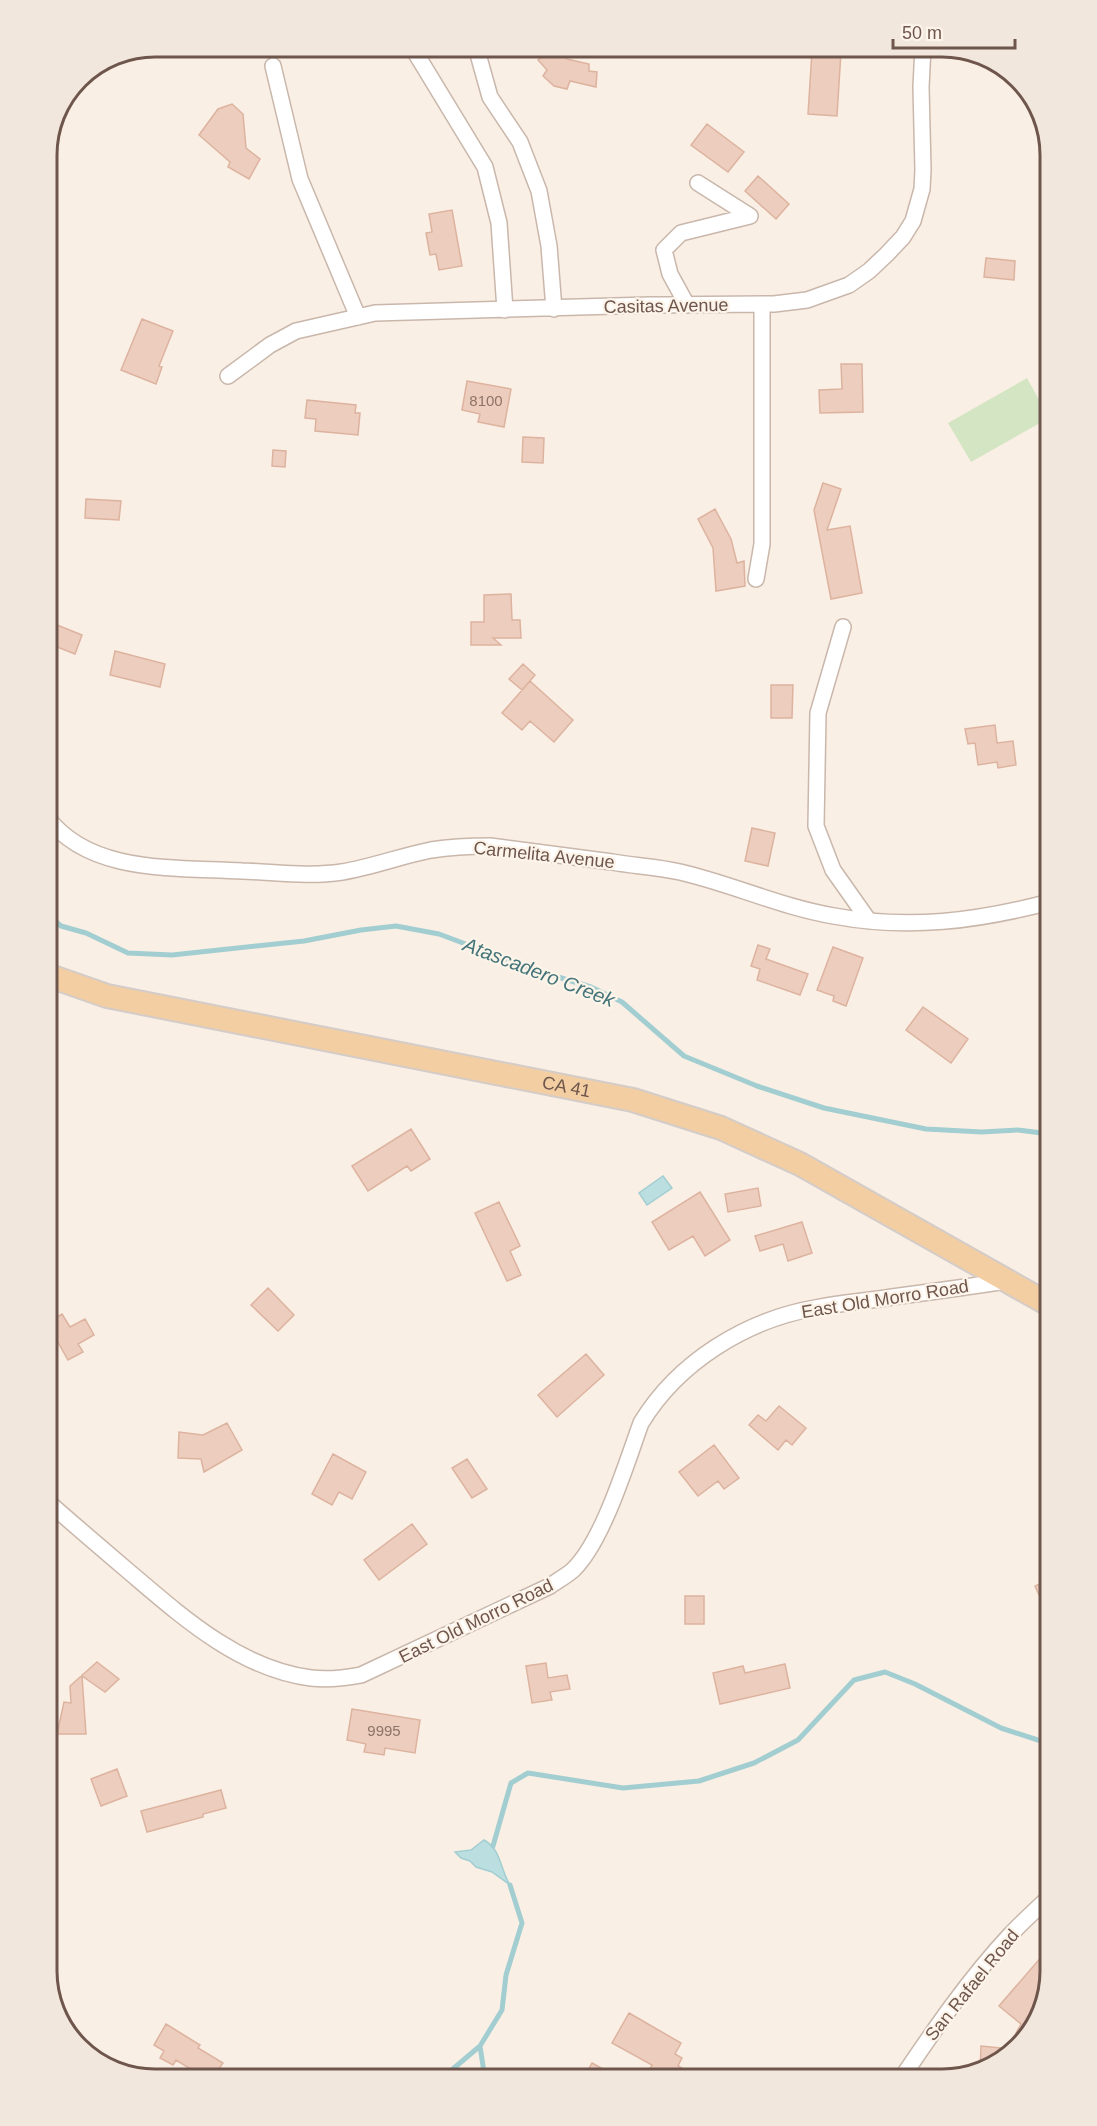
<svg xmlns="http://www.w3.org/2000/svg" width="1097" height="2126" font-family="Helvetica,sans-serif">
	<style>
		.green { fill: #d4e5c4 }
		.water { fill: #bbdee1; stroke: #a2ced1; stroke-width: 1.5 }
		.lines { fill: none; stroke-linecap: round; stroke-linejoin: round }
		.stream { stroke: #a2ced1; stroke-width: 5 }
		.building { fill: #eccdbe; stroke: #ddb3a0; stroke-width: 1.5 }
		.minor-casing { stroke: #c9b7ab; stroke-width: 18 }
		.primary-casing { stroke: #d4ccc9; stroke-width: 26 }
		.minor { stroke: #fff; stroke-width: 15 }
		.primary { stroke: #f2cea2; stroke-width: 22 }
		.labels { text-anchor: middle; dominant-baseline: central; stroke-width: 4.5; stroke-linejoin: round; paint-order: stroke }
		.number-label { font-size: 15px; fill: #8e7468 }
		.street-label { font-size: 18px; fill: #6f564c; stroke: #fdf4e9 }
		.water-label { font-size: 20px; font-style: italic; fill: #45757a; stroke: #fdf4e9 }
		.rim { fill: none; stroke: #6f564c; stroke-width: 3 }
	</style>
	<rect width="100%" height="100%" fill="#faefe4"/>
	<path class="green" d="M1027 378 1049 418 971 462 948 423Z"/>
	<path class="water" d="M663 1176 672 1188 647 1205 639 1193Z
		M484 1840C501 1849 500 1869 510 1885L492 1872 476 1867 470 1861 461 1858 455 1852 471 1850Z"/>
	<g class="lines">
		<path class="stream" d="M47 914 61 926 86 933 128 953 172 955 304 941 361 930 396 926 439 934 535 970 591 987 622 1002 684 1056 757 1086 824 1108 926 1129 982 1132 1018 1130 1050 1134
			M493 1846 511 1783 528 1773 623 1788 699 1781 754 1763 798 1740 854 1680 885 1672 915 1684 1001 1728 1050 1744
			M480 2046 485 2079
			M441 2079 480 2046 502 2010 506 1975 522 1923 510 1885"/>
	</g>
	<path class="building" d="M556 48 567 59 589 64V71L597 72 596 87 570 81 567 89 554 86 543 76 547 70 538 60Z
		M812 51 841 52 837 116 808 114Z
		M232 104 243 114 246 148 260 159 249 179 228 167 230 162 199 135 218 109Z
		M707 124 744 152 728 172 691 145Z
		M758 176 789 204 776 219 745 191Z
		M452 210 462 266 439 270 436 254 430 255 426 233 432 232 429 214Z
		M986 258 1015 261 1014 280 984 277Z
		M142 319 173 331 159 366 162 367 156 384 121 370Z
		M841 364H862L863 412 820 413 819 390 842 389Z
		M467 381 511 389 504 427 478 422 480 414 462 410Z
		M307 400 356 405 355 413H360L358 435 315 431 316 419 305 418Z
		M523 437 544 438 543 463 522 462Z
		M273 450 286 451 285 467 272 466Z
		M823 483 841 489 827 530 850 526 862 593 831 599 814 510Z
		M86 499 121 501 119 520 85 518Z
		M715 509 731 539 737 563 744 561 745 586 716 591 713 548 698 519Z
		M511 594 512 620H520L521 638H493L501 645H471V622H484V595Z
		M47 621 82 635 75 654 47 643Z
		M115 651 165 664 160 687 110 675Z
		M523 664 535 675 522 690 509 679Z
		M530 681 573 720 554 742 530 721 522 730 502 713Z
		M771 685H793L792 718H771Z
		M995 725 997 743 1013 741 1016 765 998 768 997 762 978 765 975 743 968 744 965 729Z
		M752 828 775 833 768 866 745 861Z
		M758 945 770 949 766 959 808 974 800 995 757 980 760 969 751 966Z
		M833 947 863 958 846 1006 833 1001 834 996 817 990Z
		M923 1007 968 1039 951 1063 906 1030Z
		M411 1129 430 1159 411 1171 407 1166 368 1191 352 1166Z
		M758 1188 761 1206 728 1212 725 1194Z
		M700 1192 730 1240 705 1256 693 1236 669 1250 652 1222Z
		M499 1202 520 1246 510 1251 521 1275 507 1281 475 1213Z
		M802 1222 812 1253 788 1261 783 1244 760 1251 755 1236Z
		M268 1288 294 1315 278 1331 251 1305Z
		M62 1314 70 1327 85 1319 94 1335 78 1344 83 1352 68 1360 47 1323Z
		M586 1354 604 1375 557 1417 538 1395Z
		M779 1406 806 1428 792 1445 786 1440 778 1450 749 1425 758 1415 766 1421Z
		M227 1423 242 1450 204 1472 201 1459 178 1458 179 1432 203 1435Z
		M714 1445 739 1478 724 1489 718 1481 698 1496 679 1472Z
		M333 1454 366 1472 352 1499 339 1492 332 1505 312 1494Z
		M467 1459 487 1489 472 1498 452 1468Z
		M412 1524 427 1544 379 1580 364 1560Z
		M1050 1579V1619L1035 1586Z
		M685 1596H704V1624H685Z
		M97 1662 119 1679 105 1692 82 1676 86 1734H57L64 1702 71 1703 70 1686Z
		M546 1663 548 1678 567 1675 570 1689 550 1692 552 1700 532 1703 526 1666Z
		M785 1664 790 1688 720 1704 713 1673 743 1666 745 1673Z
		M352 1709 420 1720 415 1753 385 1748 384 1755 364 1752 366 1744 347 1740Z
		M117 1769 127 1796 101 1806 91 1779Z
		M221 1790 226 1808 203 1814V1817L147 1832 141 1811Z
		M1043 1955 1050 1961V1971L1032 2031 1027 2036 1016 2033 1021 2024 999 2006Z
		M629 2013 681 2043 675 2054 682 2058 678 2066 701 2079H656L647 2074 652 2065 612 2043Z
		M166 2024 200 2045 198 2048 223 2063 212 2079H207L176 2060 173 2065 160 2058 164 2051 154 2045Z
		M981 2046 1011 2049 983 2071 980 2072Z
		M592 2063 621 2079H583Z"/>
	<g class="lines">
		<defs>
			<path id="minor" d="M412 47 485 167 499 223 505 310
				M476 47 490 97 520 142 539 191 549 246 554 309
				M273 66 300 179 358 317
				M687 305 670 274 664 250 681 233 750 216 698 183
				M228 376 270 345 296 331 375 313 649 305 774 304 807 300 849 285 869 271 887 254 903 237 913 221 922 189 923 170 921 87 923 47
				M756 579 762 544V305
				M843 627 818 713 816 826 833 870 869 921
				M47 817C90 875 178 867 242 871 275 872 309 877 342 872 372 867 401 856 431 850 450 847 470 846 490 846 531 851 571 857 612 862 635 866 658 867 680 872 732 884 781 907 834 916 909 930 977 921 1050 902
				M47 1501C73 1524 100 1547 127 1570 180 1615 239 1669 311 1678 328 1680 345 1678 361 1675L550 1586C557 1581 566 1576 573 1570 603 1541 626 1464 641 1423 678 1362 746 1320 815 1308 841 1303 867 1301 892 1297 930 1292 968 1287 1006 1281
				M901 2079C934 2030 969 1979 1010 1935 1023 1921 1037 1909 1050 1896"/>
			<g id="primary">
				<path id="s1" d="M47 975 107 996 633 1100 721 1128 800 1164 1050 1305"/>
			</g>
		</defs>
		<use href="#minor" class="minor-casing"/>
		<use href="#primary" class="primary-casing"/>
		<use href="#minor" class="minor"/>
		<use href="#primary" class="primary"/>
	</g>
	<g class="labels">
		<g class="number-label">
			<text x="486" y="400">8100</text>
			<text x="384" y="1730">9995</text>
		</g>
		<g class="street-label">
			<text transform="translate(666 306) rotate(-1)">Casitas Avenue</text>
			<text transform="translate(544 855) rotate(6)">Carmelita Avenue</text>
			<text stroke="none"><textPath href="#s1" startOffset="532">CA 41</textPath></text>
			<text transform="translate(885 1299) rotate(-9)">East Old Morro Road</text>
			<text transform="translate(476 1621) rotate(-26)">East Old Morro Road</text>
			<text transform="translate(972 1985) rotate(-51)">San Rafael Road</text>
		</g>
		<g class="water-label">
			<text transform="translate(539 972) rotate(21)">Atascadero Creek</text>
		</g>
	</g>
	<path d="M0 0H1097V2126H0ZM155 57H942A98 98 0 0 1 1040 155V1971A98 98 0 0 1 942 2069H155A98 98 0 0 1 57 1971V155A98 98 0 0 1 155 57Z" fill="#f2e7dc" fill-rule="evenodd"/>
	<path class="rim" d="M155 57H942A98 98 0 0 1 1040 155V1971A98 98 0 0 1 942 2069H155A98 98 0 0 1 57 1971V155A98 98 0 0 1 155 57Z"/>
	<path d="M893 39v9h122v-9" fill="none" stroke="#6f564c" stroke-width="3"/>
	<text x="902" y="39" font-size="18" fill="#6f564c" stroke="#fdf4e9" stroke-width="4.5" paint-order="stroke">50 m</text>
</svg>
